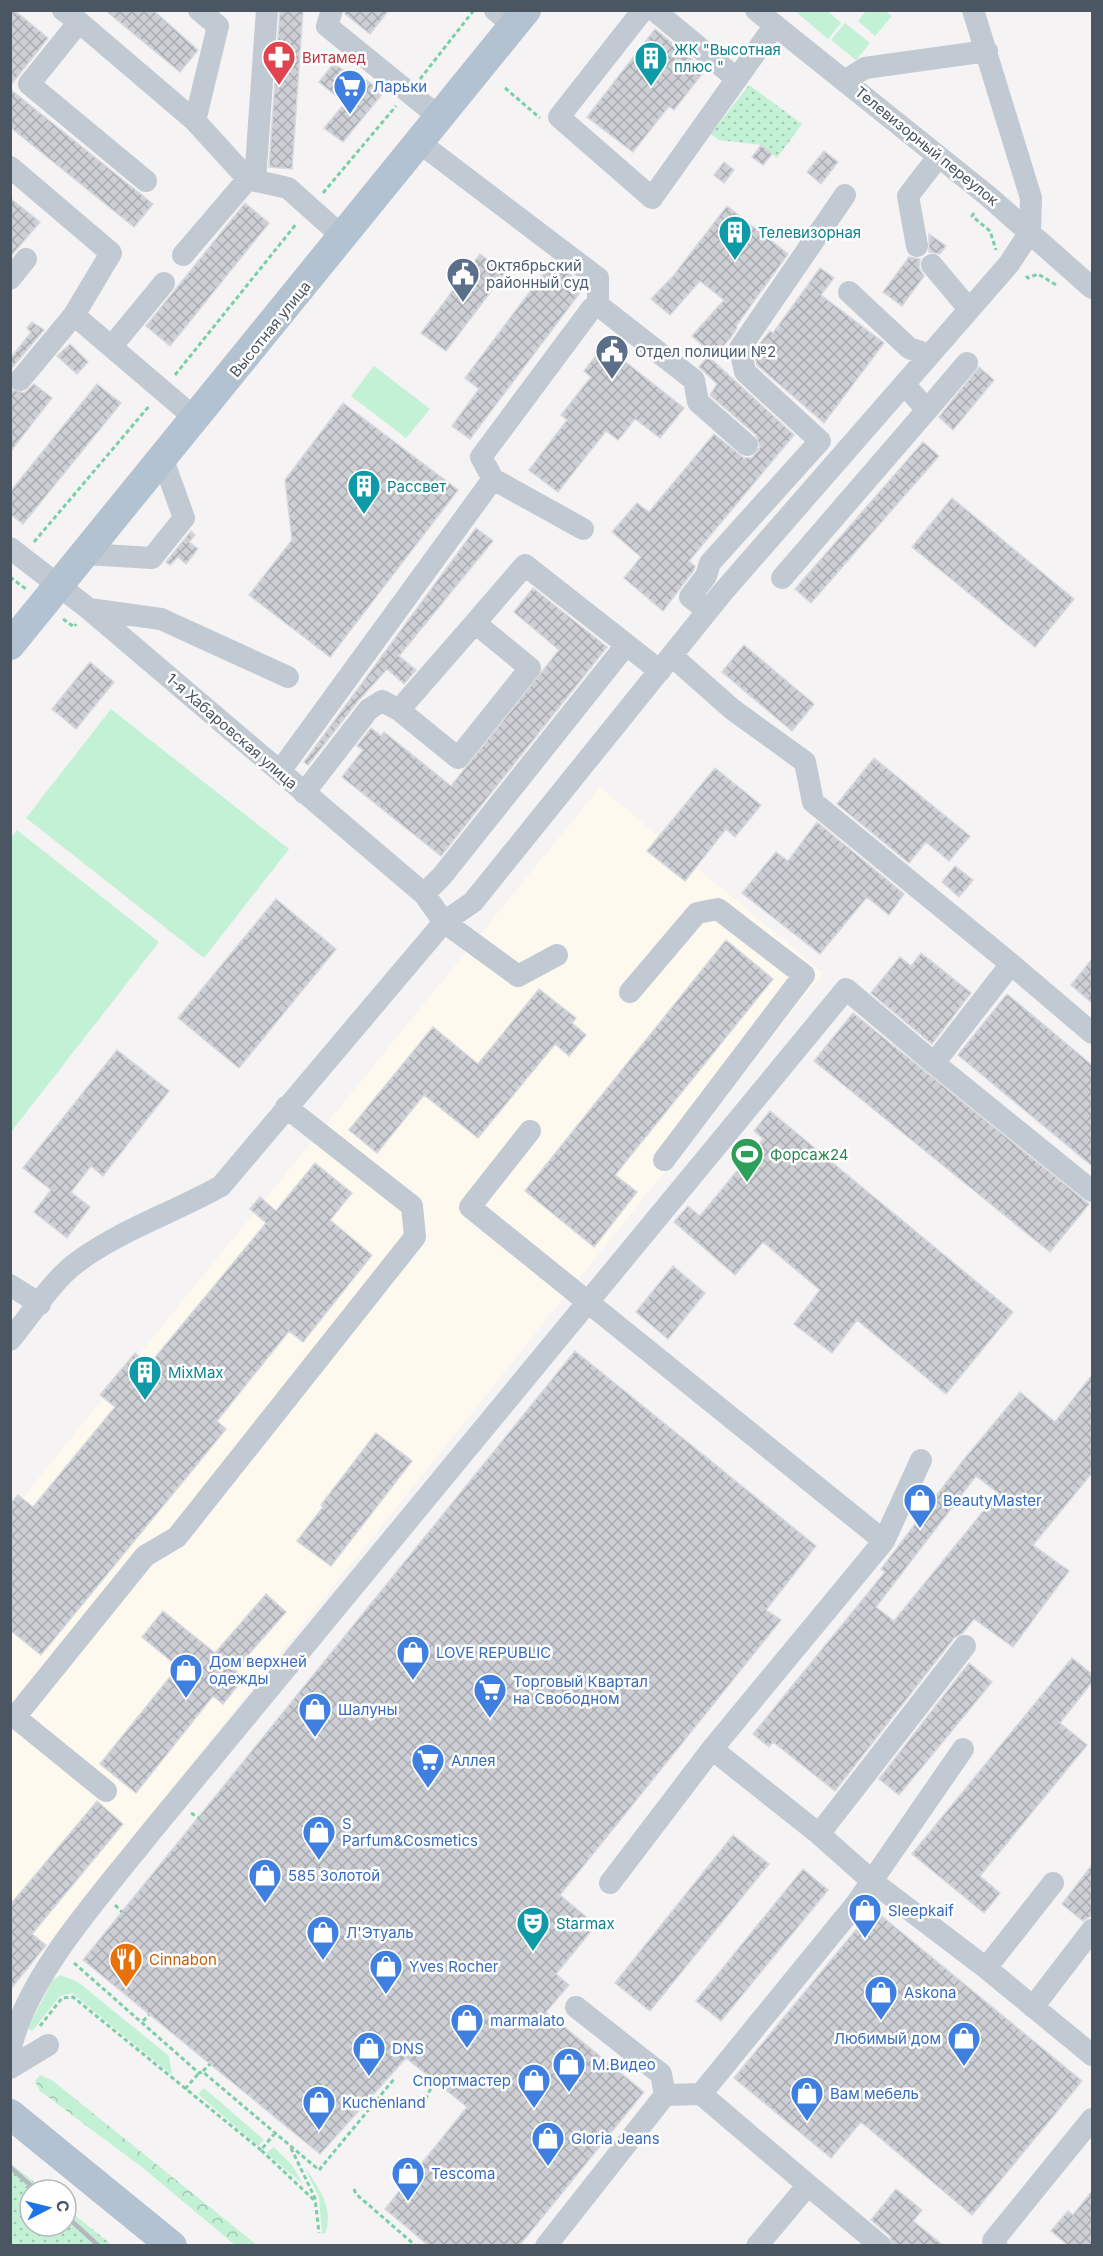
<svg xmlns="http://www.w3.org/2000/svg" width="1103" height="2256" font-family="Inter,sans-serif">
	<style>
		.commercial { fill: #fdf9ef }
		.green { fill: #c3f1d5 }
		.forest { fill: url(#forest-crowns) }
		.park { fill: url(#park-dots) }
		.building { fill: url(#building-cross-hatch); stroke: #d7d9de; stroke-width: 1.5; fill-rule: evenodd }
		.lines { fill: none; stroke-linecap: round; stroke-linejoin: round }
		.path { stroke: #7ad0a6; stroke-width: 3; stroke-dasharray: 4.5 3; stroke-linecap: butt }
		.minor { stroke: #c1cad2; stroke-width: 22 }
		.major { stroke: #b3c2d1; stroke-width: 30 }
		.rail { stroke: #b5b8bd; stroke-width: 4.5 }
		.labels { text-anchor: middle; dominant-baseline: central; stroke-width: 5; stroke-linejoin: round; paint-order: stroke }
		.culture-label { font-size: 15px; fill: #0d838f; stroke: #fff; text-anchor: start }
		.health-label { font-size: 15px; fill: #be3a42; stroke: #fff; text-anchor: start }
		.shop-label { font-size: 15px; fill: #366cbe; stroke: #fff; text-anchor: start }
		.street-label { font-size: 15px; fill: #4a5661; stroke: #fff }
		.service-label { font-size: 15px; fill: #4e5e75; stroke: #fff; text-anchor: start }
		.leisure-label { font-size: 15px; fill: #27864d; stroke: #fff; text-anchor: start }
		.food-label { font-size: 15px; fill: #c56008; stroke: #fff; text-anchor: start }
	</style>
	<defs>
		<pattern id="forest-crowns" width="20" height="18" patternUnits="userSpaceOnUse" patternTransform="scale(1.5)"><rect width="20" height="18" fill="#c3f1d5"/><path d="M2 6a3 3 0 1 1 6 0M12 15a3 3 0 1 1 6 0" fill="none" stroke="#a0c6b0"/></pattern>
		<pattern id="park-dots" width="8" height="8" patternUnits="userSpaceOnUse" patternTransform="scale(1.5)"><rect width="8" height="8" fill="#c3f1d5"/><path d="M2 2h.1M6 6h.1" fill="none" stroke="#a0c6b0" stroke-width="1.8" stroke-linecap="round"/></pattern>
		<pattern id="building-cross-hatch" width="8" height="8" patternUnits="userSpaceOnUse" patternTransform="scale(1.5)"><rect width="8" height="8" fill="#cdcfd5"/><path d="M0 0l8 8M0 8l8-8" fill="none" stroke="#a8abb0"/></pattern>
	</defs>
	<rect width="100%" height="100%" fill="#f5f3f3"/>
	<path class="commercial" d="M600 787 823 973 11 1990V1512Z"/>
	<path class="green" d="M795 11H828L841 23 828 39Z
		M866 11H885L892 16 875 36 858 21Z
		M845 23 870 43 856 60 831 40Z
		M374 366 430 409 406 438 351 396Z
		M111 709 289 849 204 958 26 818Z
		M17 830 159 942 11 1132 10 839Z
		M60 1975 78 1982 169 2056 172 2075 72 1993 60 1996 32 2031 28 2028 52 1981Z
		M204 2088 264 2140 258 2146 198 2094Z
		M274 2147 292 2165 303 2184 266 2153Z
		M305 2168C318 2186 335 2210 325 2233L322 2234 319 2198Z"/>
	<path class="forest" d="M40 2075 53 2081 257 2245H235L143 2168 40 2091 35 2081Z"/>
	<path class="park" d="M749 85 802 124 777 158 761 145 719 140 711 134Z
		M10 2163 44 2190H30V2226H66V2208L112 2245H11Z"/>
	<path class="building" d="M10 10H14L48 38 10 86Z
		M105 10H153L198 50 180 72Z
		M280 10H303L292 169 269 167Z
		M345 10H389L370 34 345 14Z
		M655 29 705 70 674 110 669 106 633 152 587 117Z
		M334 63 351 76 355 71 383 93 343 142 324 128 345 103 319 82Z
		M10 89 153 204 134 227 10 127Z
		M761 145 772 154 763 165 752 157Z
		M824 151 838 162 821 184 807 172Z
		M724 162 734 170 724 183 714 175Z
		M10 198 40 222 10 257Z
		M245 203 269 223 170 346 146 326Z
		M727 206 788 254 736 326 737 328 731 337 715 356 692 336 724 300 700 281 670 315 651 299 674 275Z
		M929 234 946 246 940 254 929 252Z
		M480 254 505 273 446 351 421 333Z
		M909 257 920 259 919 268 924 276 902 306 883 292Z
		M553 261 585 286 470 439 452 426 479 389 465 378Z
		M820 268 834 278 821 295 884 343 824 423 757 365 754 351 770 331 773 333Z
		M32 322 44 330 10 370V359L31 332 27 328Z
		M70 344 88 362 77 374 57 356Z
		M604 345 684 408 660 438 635 419 618 440 606 431 558 492 529 470 567 420 561 415 591 377 584 371Z
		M708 356 794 435 689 561 695 566 694 570 663 611 624 578 641 557 612 532 637 503 649 512 714 434 744 458H752L760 447 756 435 710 395 717 384 699 367Z
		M979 367 994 380 953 430 939 417Z
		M34 384 52 398 10 452V389L24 393Z
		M97 384 121 403 23 524 10 514V492Z
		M343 403 458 490 330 657 249 595 292 540 285 480Z
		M923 442 939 456 811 603 795 589Z
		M952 498 1074 599 1035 647 912 547Z
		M476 528 493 541 399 656 416 670 404 684 387 669 358 701 308 765 304 762Z
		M191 531 195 535 189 542 198 549 186 564 178 557 170 565 166 562Z
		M533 588 607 647 441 856 342 777 363 750 357 746 371 728 381 736 384 732 451 786 559 650 514 612Z
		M744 645 814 704 792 731 722 672Z
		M90 662 114 682 76 729 52 709Z
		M874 758 970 836 949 861 926 842 909 863 837 804Z
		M715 768 761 805 735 837 726 829 685 881 647 851Z
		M817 822 904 894 889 915 867 897 820 954 742 893 776 852 788 861Z
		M955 866 973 880 959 897 942 882Z
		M276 899 336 949 239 1068 178 1018Z
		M726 940 773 979 615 1175 637 1192 594 1247 525 1191Z
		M921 953 971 993 932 1044 871 993 900 957 911 966Z
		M1092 959V1003L1071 985Z
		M539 989 576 1018 572 1023 586 1035 569 1056 555 1044 478 1138 424 1095 377 1153 349 1130 433 1027 478 1064Z
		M1007 994 1092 1065V1166L958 1055Z
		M853 1013 1089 1204 1050 1252 814 1061Z
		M117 1050 169 1091 103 1176 91 1166 71 1192 90 1207 67 1238 34 1212 51 1190 23 1168Z
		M770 1111 1013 1312 946 1394 857 1320 832 1353 794 1324 820 1290 763 1242 735 1275 674 1222 688 1206 700 1216 763 1139 754 1131Z
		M315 1163 352 1193 330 1220 372 1255 303 1342 289 1331 217 1421 226 1429 41 1655 10 1630V1504L18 1495 33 1507 115 1407 100 1395 135 1353 149 1365 266 1223 250 1209 260 1197 276 1211Z
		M673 1266 705 1293 668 1339 636 1312Z
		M575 1351 816 1546 766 1610 781 1620 560 1895 596 1925 556 1974 569 1985 546 2012 644 2092 519 2246H429L385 2209 467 2107 406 2058 320 2154 83 1960Z
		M1092 1375V1473L1033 1545 1069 1571 1013 1647 974 1619 963 1633 954 1638 835 1791 773 1742 769 1747 753 1734 885 1572 881 1569 961 1463 1020 1392 1055 1422ZM976 1476 998 1493 894 1621 876 1607Z
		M376 1433 412 1461 331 1566 297 1541 323 1507 321 1505Z
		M266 1594 286 1612 235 1670 244 1678 223 1704 213 1696 136 1793 100 1764 178 1667 142 1637 163 1611 215 1653Z
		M1072 1658 1092 1674V1682L1060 1723 1087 1745 980 1876 1000 1893 984 1913 912 1854Z
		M969 1663 992 1682 899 1795 879 1779Z
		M97 1801 123 1824 32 1934 46 1945 10 1990V1905Z
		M733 1835 769 1864 650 2011 615 1983Z
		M1092 1865V1915L1083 1921 1062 1904Z
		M803 1869 828 1890 721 2021 696 2001Z
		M873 1909 1082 2081 972 2215 861 2122 831 2158 734 2078Z
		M896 2189 922 2210 913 2221 944 2246H894L890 2236 871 2220Z
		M1092 2191V2246H1069L1051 2231 1068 2211 1073 2215Z"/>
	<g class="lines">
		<path class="path" d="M420 79 474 10
			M505 88 540 118
			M323 193 396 106
			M974 213 972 216 990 231 996 250
			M1026 276 1028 278 1038 274 1058 286
			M175 375 297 223
			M34 542 150 405
			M10 577 26 589
			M63 619 74 627 76 624
			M191 1813 199 1818
			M115 1905 122 1912
			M74 1963 199 2073 203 2072 319 2170 394 2079
			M143 2021 149 2015
			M40 2026 62 1998 73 1997 261 2150
			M203 2071 210 2064
			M185 2089 199 2073
			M422 2106 434 2082
			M275 2133 261 2150 315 2201
			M291 2148 315 2198 319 2233
			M354 2189 356 2194 416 2246
			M353 2246H362"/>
		<path class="minor" d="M63 10 79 22 195 121 248 179 288 188 344 238
			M332 10 327 26 439 117
			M495 10 514 26
			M643 10 559 117 652 198 775 25
			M654 10 737 79
			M756 10 988 196 1092 288
			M79 22 29 84 146 181
			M846 80 865 68 987 51
			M195 121 218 26 199 10
			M420 143 598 278V305L694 380 698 402 747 445
			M10 167 111 253 74 315
			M917 246 908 196 938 157
			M183 255 248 179 255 181 267 10
			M932 265 969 309
			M10 279 26 259
			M849 292 909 348 929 355
			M112 346 164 283
			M20 380 74 315 196 419
			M927 410 967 363
			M583 529 493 479 481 457 592 308 598 305
			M10 548 89 609 424 894 444 922 518 976 557 955
			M86 554 152 558 184 518 163 460
			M782 578 927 410 905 385
			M89 609 161 619 288 677
			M707 610 690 597 706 576 710 563 820 441 745 372 740 348 845 195
			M399 710 475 623
			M280 771 493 479
			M304 793 369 709 382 701 399 710 458 758 530 668 475 623 525 565 660 671
			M424 894 442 876 626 645
			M1011 964 1092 1033
			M630 992 697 913 718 909 804 975 664 1160
			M934 1063 1092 1191
			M530 1131 470 1207 884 1541 712 1749 819 1834 873 1882 986 1968 1092 2055
			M10 1285 40 1304
			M10 1340C30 1316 52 1281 76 1263 120 1230 173 1213 221 1186L444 922 473 902 722 593 1009 264 1030 232 1031 198 973 10
			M884 1541 921 1460
			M10 1713 106 1791
			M15 1717 145 1556 177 1537 415 1237 412 1206 286 1107
			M819 1834 965 1646
			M610 1883 712 1749
			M986 1968 1053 1883
			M576 2007 661 2074 665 2095
			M1033 2007 1092 1930
			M10 2052C25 1977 103 1893 150 1833L846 989 934 1063 1011 964 813 802 805 762 732 709 672 656
			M10 2068 48 2045
			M701 2094 808 2185
			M546 2246 665 2095 701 2094 856 1904 963 1749
			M757 2246 808 2185 881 2246
			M997 2246 993 2241 1092 2119"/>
		<path class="major" d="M10 645 526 10
			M10 2114 172 2246"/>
		<path class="rail" d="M10 2167 36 2190
			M66 2216 99 2246"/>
	</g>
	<defs>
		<symbol id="pharmacy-pin" viewBox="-11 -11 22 30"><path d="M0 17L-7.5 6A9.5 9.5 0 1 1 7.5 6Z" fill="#e0444e" stroke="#fff"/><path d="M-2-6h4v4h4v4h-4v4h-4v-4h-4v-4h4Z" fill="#fff"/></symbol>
		<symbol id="building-pin" viewBox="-11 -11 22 30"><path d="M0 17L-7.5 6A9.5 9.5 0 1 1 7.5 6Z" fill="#0f9aa8" stroke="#fff"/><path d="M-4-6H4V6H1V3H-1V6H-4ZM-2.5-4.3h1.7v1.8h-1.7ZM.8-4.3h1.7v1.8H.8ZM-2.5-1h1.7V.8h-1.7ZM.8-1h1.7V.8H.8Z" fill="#fff"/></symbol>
		<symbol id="supermarket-pin" viewBox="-11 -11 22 30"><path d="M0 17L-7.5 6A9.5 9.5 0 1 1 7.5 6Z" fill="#3f7fe0" stroke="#fff"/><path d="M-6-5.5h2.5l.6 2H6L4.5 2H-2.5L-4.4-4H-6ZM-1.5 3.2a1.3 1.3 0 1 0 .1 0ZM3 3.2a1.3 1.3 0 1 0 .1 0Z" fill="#fff"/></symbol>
		<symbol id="civic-pin" viewBox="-11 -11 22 30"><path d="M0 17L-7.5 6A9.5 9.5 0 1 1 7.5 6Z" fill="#5c6f8a" stroke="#fff"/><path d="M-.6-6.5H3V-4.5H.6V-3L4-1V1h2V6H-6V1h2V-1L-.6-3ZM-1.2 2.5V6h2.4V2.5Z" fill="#fff"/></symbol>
		<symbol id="stadium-pin" viewBox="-11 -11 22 30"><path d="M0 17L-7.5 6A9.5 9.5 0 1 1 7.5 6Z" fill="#2e9e5b" stroke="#fff"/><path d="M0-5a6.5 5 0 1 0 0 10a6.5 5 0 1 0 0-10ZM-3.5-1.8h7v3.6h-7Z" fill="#fff"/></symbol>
		<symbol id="shop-pin" viewBox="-11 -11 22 30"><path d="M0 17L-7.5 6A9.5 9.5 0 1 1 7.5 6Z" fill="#3f7fe0" stroke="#fff"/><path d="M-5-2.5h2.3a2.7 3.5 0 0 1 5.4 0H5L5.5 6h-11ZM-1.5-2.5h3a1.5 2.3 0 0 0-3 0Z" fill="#fff"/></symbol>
		<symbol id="theatre-pin" viewBox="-11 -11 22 30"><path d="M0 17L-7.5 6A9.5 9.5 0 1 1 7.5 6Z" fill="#0f9aa8" stroke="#fff"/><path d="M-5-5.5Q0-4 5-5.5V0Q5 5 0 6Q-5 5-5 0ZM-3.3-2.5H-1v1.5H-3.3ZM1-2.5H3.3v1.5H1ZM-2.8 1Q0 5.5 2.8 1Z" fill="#fff"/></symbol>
		<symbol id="restaurant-pin" viewBox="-11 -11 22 30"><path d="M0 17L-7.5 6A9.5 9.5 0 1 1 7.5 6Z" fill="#e8710a" stroke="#fff"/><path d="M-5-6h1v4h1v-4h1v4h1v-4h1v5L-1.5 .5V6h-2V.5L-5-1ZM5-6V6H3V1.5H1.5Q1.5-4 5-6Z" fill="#fff"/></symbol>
	</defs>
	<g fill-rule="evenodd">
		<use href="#pharmacy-pin" x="260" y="38" width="38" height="52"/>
		<use href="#building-pin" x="632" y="39" width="38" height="52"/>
		<use href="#supermarket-pin" x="331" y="67" width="38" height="52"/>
		<use href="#building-pin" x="716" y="213" width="38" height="52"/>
		<use href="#civic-pin" x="444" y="255" width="38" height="52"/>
		<use href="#civic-pin" x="593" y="332" width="38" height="52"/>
		<use href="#building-pin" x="345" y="467" width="38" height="52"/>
		<use href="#stadium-pin" x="728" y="1135" width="38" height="52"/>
		<use href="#building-pin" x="126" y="1353" width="38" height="52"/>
		<use href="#shop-pin" x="901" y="1481" width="38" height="52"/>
		<use href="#shop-pin" x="394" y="1633" width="38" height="52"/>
		<use href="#shop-pin" x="167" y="1651" width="38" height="52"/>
		<use href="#supermarket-pin" x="471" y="1671" width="38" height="52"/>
		<use href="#shop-pin" x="296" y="1690" width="38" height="52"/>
		<use href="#supermarket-pin" x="409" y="1741" width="38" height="52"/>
		<use href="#shop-pin" x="300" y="1813" width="38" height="52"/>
		<use href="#shop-pin" x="246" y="1856" width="38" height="52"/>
		<use href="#shop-pin" x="846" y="1891" width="38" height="52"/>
		<use href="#theatre-pin" x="514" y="1904" width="38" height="52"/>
		<use href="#shop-pin" x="304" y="1913" width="38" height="52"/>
		<use href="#restaurant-pin" x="107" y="1940" width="38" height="52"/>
		<use href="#shop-pin" x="367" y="1947" width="38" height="52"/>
		<use href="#shop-pin" x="862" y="1973" width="38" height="52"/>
		<use href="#shop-pin" x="448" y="2001" width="38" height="52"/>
		<use href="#shop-pin" x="945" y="2019" width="38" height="52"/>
		<use href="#shop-pin" x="350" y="2029" width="38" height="52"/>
		<use href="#shop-pin" x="550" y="2045" width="38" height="52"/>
		<use href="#shop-pin" x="515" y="2061" width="38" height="52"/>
		<use href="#shop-pin" x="788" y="2074" width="38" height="52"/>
		<use href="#shop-pin" x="300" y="2083" width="38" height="52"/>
		<use href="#shop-pin" x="529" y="2119" width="38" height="52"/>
		<use href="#shop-pin" x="389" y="2154" width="38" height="52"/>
	</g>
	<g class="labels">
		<g class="culture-label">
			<text x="674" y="49">ЖК "Высотная<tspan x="674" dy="17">плюс "</tspan></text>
			<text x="758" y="232">Телевизорная</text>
			<text x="387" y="486">Рассвет</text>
			<text x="168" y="1372">MixMax</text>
			<text x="556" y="1923">Starmax</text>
		</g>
		<g class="health-label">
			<text x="302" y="57">Витамед</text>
		</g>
		<g class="shop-label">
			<text x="373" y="86">Ларьки</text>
			<text x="943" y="1500">BeautyMaster</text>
			<text x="436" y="1652">LOVE REPUBLIC</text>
			<text x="209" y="1661">Дом верхней<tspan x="209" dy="17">одежды</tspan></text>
			<text x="513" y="1681">Торговый Квартал<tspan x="513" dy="17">на Свободном</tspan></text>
			<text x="338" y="1709">Шалуны</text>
			<text x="451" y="1760">Аллея</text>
			<text x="342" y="1823">S<tspan x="342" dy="17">Parfum&amp;Cosmetics</tspan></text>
			<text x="288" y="1875">585 Золотой</text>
			<text x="888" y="1910">Sleepkaif</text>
			<text x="346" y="1932">Л'Этуаль</text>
			<text x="409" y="1966">Yves Rocher</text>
			<text x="904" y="1992">Askona</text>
			<text x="490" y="2020">marmalato</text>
			<text x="941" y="2038" text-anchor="end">Любимый дом</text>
			<text x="392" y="2048">DNS</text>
			<text x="592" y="2064">М.Видео</text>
			<text x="511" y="2080" text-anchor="end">Спортмастер</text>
			<text x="830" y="2093">Вам мебель</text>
			<text x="342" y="2102">Kuchenland</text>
			<text x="571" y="2138">Gloria Jeans</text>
			<text x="431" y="2173">Tescoma</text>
		</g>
		<g class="street-label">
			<text transform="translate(927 146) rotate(39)">Телевизорный переулок</text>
			<text transform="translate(270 329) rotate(-51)">Высотная улица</text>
			<text transform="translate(232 731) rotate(41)">1-я Хабаровская улица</text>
		</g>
		<g class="service-label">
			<text x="486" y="265">Октябрьский<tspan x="486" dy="17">районный суд</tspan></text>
			<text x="635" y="351">Отдел полиции №2</text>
		</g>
		<g class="leisure-label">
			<text x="770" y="1154">Форсаж24</text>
		</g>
		<g class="food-label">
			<text x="149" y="1959">Cinnabon</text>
		</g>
	</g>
	<rect width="1103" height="2256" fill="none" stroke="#4a5661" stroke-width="24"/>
	<g transform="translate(48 2208) rotate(83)"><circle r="28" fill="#ffffff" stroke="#b7bbc0" stroke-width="1.5"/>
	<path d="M0-4.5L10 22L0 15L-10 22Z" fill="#1a73e8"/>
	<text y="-9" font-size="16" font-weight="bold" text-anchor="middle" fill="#4a5661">С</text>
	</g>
</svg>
